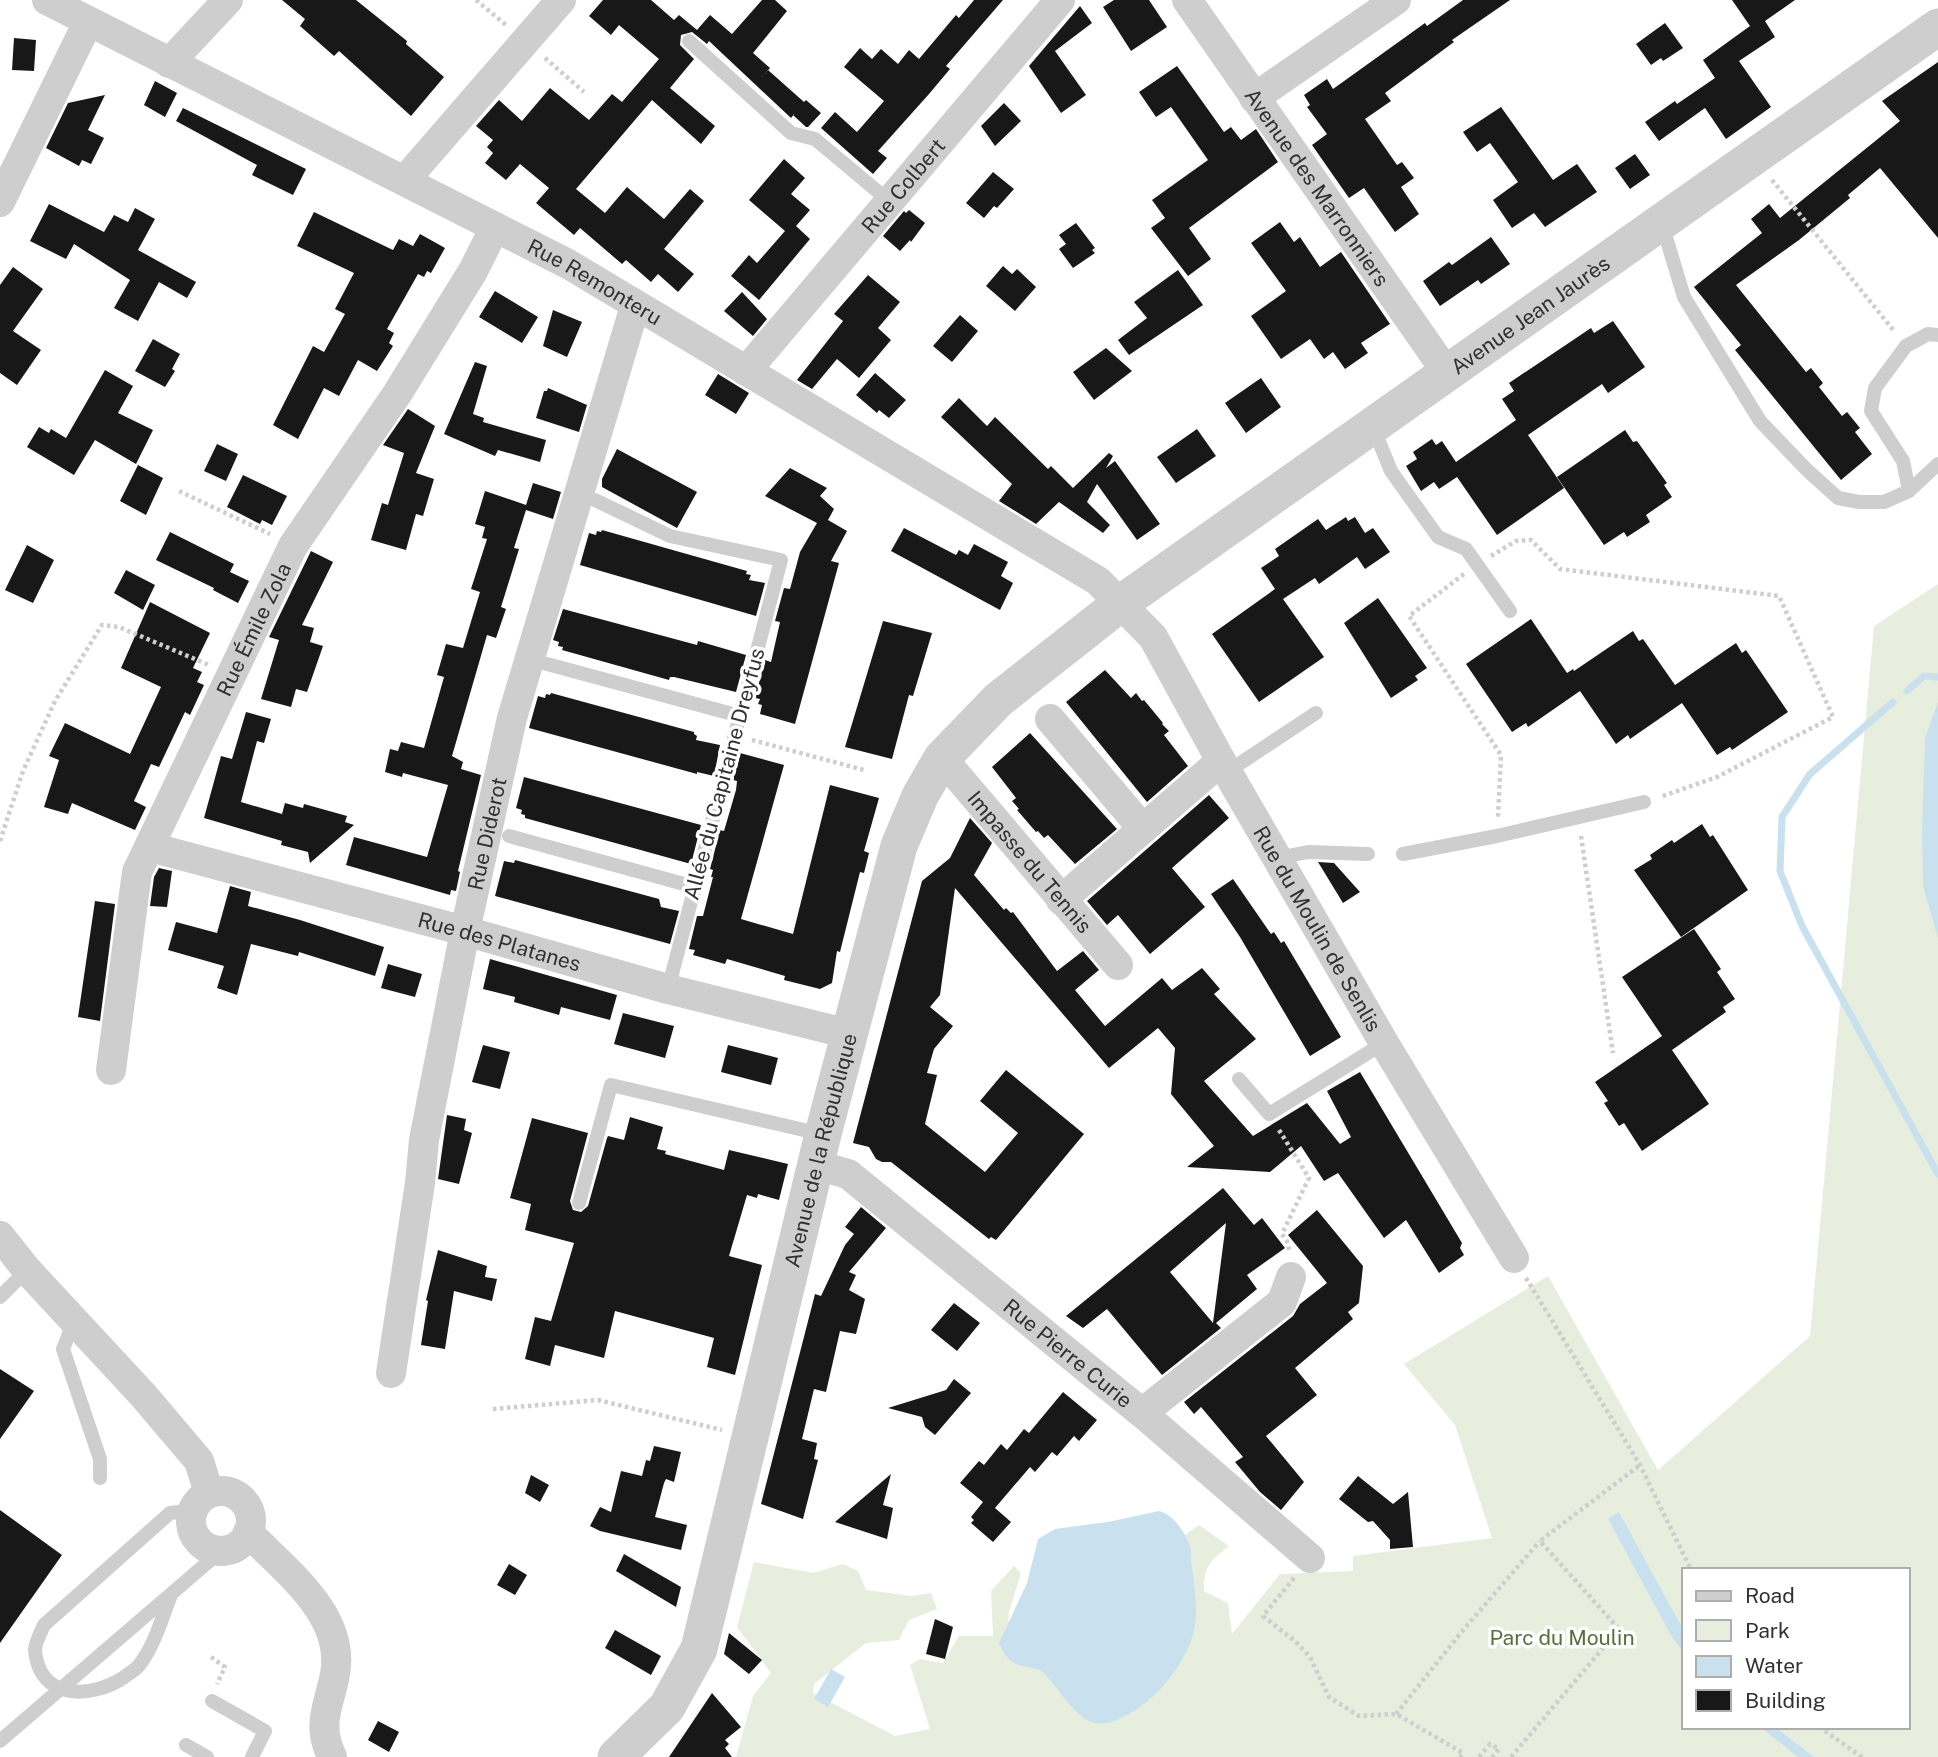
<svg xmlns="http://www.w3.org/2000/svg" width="1938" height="1757" font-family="'Public Sans',sans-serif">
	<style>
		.green { fill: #e7eede; fill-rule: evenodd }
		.water { fill: #c9e1ef }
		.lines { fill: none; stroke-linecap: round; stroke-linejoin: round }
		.stream { stroke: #c9e1ef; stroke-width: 7 }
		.building { fill: #181818; fill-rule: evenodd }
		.path { stroke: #cecece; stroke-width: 4.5; stroke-dasharray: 3.5 3.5; stroke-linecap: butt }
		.service { stroke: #cecece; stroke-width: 14 }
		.minor { stroke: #cecece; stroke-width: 30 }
		.tertiary { stroke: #cecece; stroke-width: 37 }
		.labels { text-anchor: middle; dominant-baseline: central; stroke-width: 7; stroke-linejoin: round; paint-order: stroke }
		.street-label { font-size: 21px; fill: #313131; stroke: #fff }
		.park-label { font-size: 21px; fill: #55713a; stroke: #fff }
	</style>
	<rect width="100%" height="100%" fill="#fff"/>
	<path class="green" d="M1938 584V1757H736L753 1696 771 1673 737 1627 754 1562 813 1573 843 1564 858 1571 866 1590 912 1596 931 1593 937 1609 909 1620 899 1640 866 1643 814 1684 813 1693 895 1736 930 1729 910 1665 920 1659 943 1663 959 1636H993L991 1591 1014 1566 1021 1573 1009 1612 1007 1645 1169 1547 1199 1525 1229 1546C1210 1561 1204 1566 1204 1591L1228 1603 1232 1634 1280 1574 1353 1571V1556L1492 1538 1455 1425 1404 1364 1548 1276 1658 1470 1810 1336 1874 626ZM1684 1570H1908V1727H1684Z"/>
	<path class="water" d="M1938 702V938L1923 886 1922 833 1925 738Z
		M1159 1511C1173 1514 1185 1532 1190 1546 1192 1552 1190 1560 1192 1567 1195 1593 1200 1616 1191 1641 1180 1669 1159 1695 1134 1711 1122 1718 1108 1726 1094 1723 1075 1718 1058 1687 1045 1674 1030 1660 1012 1676 999 1643L1027 1583 1038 1539 1055 1529 1108 1522Z
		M1619 1512 1684 1631V1653L1672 1637 1608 1519Z
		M831 1669 845 1677 828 1707 814 1699Z
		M1760 1727H1775L1814 1757H1798Z"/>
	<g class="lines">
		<path class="stream" d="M1907 691 1924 676 1938 677
			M1893 702 1810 774 1782 817 1780 871 1802 926 1938 1174"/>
	</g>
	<path class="building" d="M282 0H356L407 41 406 44 444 77 411 116 339 51 334 56 300 26 305 19Z
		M603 0H651L674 20 679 15 697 30 710 15 732 34 762 0H775L787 11 753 53 770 68 762 77 768 70 804 102 806 100 821 113 808 127H806L793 115 795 113 791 118 709 41 707 44 692 32 681 35 680 45 694 59 670 88 715 126 701 144 652 100 576 189 605 213 627 187 664 219 690 189 704 201 664 249 694 274 678 292 658 274 651 282 626 260 622 264 580 228 574 235 536 203 549 188 520 164 506 180 485 163 493 153 487 147 493 140 476 126 499 100 522 121 550 88 589 120 612 94 622 102 659 59 619 25 611 35 589 16Z
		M974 0H1003L946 66 950 69 929 94 878 151 887 158 873 174 821 128 835 112 857 132 884 101 844 67 860 48 872 59 881 49 898 64 909 50 919 59 956 15 959 18Z
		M1114 0H1149L1167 27 1131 51 1103 7Z
		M1463 0H1510L1452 40 1454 42 1385 93 1391 101 1365 119 1397 165 1402 162 1414 178 1401 187 1419 214 1395 232 1364 188 1349 198 1312 145 1327 134 1307 107 1310 105 1304 95 1327 79 1333 89 1425 23 1427 26Z
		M1732 0H1795L1765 21 1775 37 1739 61 1771 107 1726 139 1705 108 1659 141 1645 122 1675 101 1677 104 1715 78 1703 60 1750 26Z
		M1080 6 1092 23 1055 51 1086 95 1061 113 1029 66Z
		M1665 23 1683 48 1663 61 1661 58 1651 65 1636 44Z
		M14 38 36 40 34 71 12 70Z
		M1938 62V238L1880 168 1848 195 1850 198 1799 240 1736 285 1806 372 1811 368 1823 383 1819 387 1842 416 1847 412 1860 428 1855 432 1872 454 1841 480 1735 350 1741 345 1694 287 1762 233 1751 219 1769 204 1780 218 1900 121 1882 101Z
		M1177 66 1224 132 1231 127 1241 140 1256 129 1278 162 1189 228 1211 259 1188 276 1151 228 1165 218 1152 200 1208 160 1171 107 1156 117 1139 92Z
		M155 81 177 93 165 117 144 105Z
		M105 95 88 130 104 138 91 164 82 160 79 166 46 148 68 103Z
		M1004 103 1021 121 995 146 981 126Z
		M1501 107 1553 180 1577 164 1597 192 1545 227 1534 213 1512 228 1493 200 1518 182 1490 143 1477 152 1463 132Z
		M183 108 306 169 293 195 252 175 257 165 176 121Z
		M1635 154 1650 175 1630 189 1615 168Z
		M784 159 805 178 791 194 810 210 796 226 810 239 759 300 731 276 749 255 757 263 785 231 749 200Z
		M993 172 1014 189 997 208 994 206 984 218 966 203Z
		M49 204 104 232 114 215 128 222 135 208 155 219 138 250 196 282 187 298 159 282 138 321 114 308 130 280 74 244 66 259 30 241Z
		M909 210 925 223 911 242 910 240 900 251 883 236 904 211 906 213Z
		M314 212 393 250 399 239 413 246 420 234 445 248 431 273 427 271 424 277 418 274 387 329 394 333 389 343 393 346 377 371 358 360 339 396 324 388 298 439 273 425 313 346 324 352 345 314 335 309 354 273 297 246Z
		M1280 222 1294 242 1300 237 1320 267 1341 252 1390 324 1361 343 1368 353 1345 369 1333 352 1324 359 1310 339 1281 359 1251 316 1286 291 1251 243Z
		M1076 223 1095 248 1092 250 1095 253 1073 268 1059 249 1066 244 1059 235Z
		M1491 237 1510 264 1481 284 1478 280 1440 306 1423 281 1449 262 1452 265Z
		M1003 266 1012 274 1017 269 1036 287 1015 311 986 286Z
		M13 267 43 289 13 331 41 350 17 385 0 373V285Z
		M1178 270 1203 305 1129 355 1118 340 1147 318 1134 302Z
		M868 275 900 302 878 328 891 340 859 378 837 359 812 389 797 380 843 321 834 314Z
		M495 291 538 317 522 343 479 317Z
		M742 292 767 319 753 336 724 311Z
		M553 310 582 322 567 357 543 346Z
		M960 315 978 331 952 362 933 346Z
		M1613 321 1645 367 1608 393 1602 384 1528 435 1564 488 1497 535 1457 477 1439 489 1434 482 1421 491 1406 466 1417 459 1413 452 1432 439 1436 445 1442 441 1456 462 1516 420 1502 399 1514 391 1509 383 1591 328 1594 333Z
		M153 339 180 354 172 369 175 371 165 387 135 371Z
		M1106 348 1132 371 1094 400 1073 372Z
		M475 362 487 366 473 414 484 418 483 422 546 440 540 462 498 450 495 456 444 434Z
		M105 370 133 386 118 413 153 430 136 464 95 440 74 475 27 447 39 427 49 433 51 429 66 438Z
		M875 373 906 400 889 418 879 410 877 413 856 395Z
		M718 374 749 393 736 414 705 395Z
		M1261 378 1281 407 1246 433 1225 403Z
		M548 388 587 405 579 432 536 418 544 391H547Z
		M959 398 987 426 995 417 1048 469 1051 466 1073 488 1109 453 1113 456 1106 468 1115 461 1160 524 1137 540 1097 484 1087 502 1110 525 1103 533 1059 502 1036 524 999 501 1012 484 941 417Z
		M408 409 435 426 416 473 434 479 423 516 416 514 406 550 371 540 382 503 388 505 404 453 383 445Z
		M1197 429 1216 456 1176 483 1157 457Z
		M1625 430 1633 442 1637 441 1667 483 1664 485 1672 497 1646 515 1650 522 1627 537 1624 532 1604 545 1557 477Z
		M217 444 238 454 226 481 204 471Z
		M617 449 697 492 677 528 602 487V479Z
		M138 465 163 478 146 515 120 501Z
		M790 468 827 488 820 496 834 509 828 520 847 531 831 561 839 563 795 724 760 714 762 705 758 704 760 699 755 698 765 660 771 662 780 622 775 621 784 588 790 589 800 552 817 523 765 496Z
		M243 475 287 496 272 525 262 520 260 524 227 507Z
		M533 483 561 492 553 519 526 510 514 548 519 549 501 607 506 609 496 638 487 635 452 756 463 762 461 769 481 775 458 871 460 872 456 891 451 890 450 895 346 865 354 837 427 857 448 785 403 773 402 777 385 772 390 749 398 751 401 742 424 748 444 677 437 675 446 644 463 648 480 592 471 589 487 539 482 538 485 527 475 524 485 491 526 505Z
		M1346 517 1348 521 1355 517 1365 533 1373 528 1390 552 1365 569 1357 557 1319 584 1315 578 1283 599 1324 657 1259 702 1212 634 1275 589 1261 568 1279 556 1275 549 1318 519 1326 530Z
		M904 528 956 555 959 550 968 555 974 544 1008 562 1001 576 1013 583 1000 610 891 551Z
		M602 530 747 571 746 574 751 575 749 580 765 583 756 616 580 565 589 533 596 535 597 531 601 532Z
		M170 532 234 564 230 572 249 581 238 603 213 590 214 588 156 560Z
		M27 545 54 560 33 603 5 590Z
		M311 551 333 562 302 625 314 628 310 642 323 646 307 692 296 689 291 707 261 699 279 640 269 637Z
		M126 570 155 585 143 610 114 593Z
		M1378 598 1427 668 1415 676 1418 680 1391 698 1344 623Z
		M150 602 210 633 193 668 202 672 197 682 204 685 190 715 185 712 159 767 151 764 134 801 146 807 135 830 72 803 68 814 44 807 59 760 49 756 65 723 130 754 161 687 121 668Z
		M563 609 697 645 698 641 746 655 736 692 674 677H670L669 680 562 650 563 647 558 646 559 642 553 640Z
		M1531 619 1567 673 1573 669 1574 671 1633 631 1639 641 1643 639 1675 685 1736 643 1742 653 1746 650 1788 712 1732 750 1730 747 1717 755 1682 703 1630 739 1628 735 1616 744 1580 691 1528 727 1526 723 1512 732 1466 664Z
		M883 621 932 633 913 696 909 695 892 759 845 747Z
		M1105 670 1131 698 1136 693 1142 701 1144 700 1163 723 1162 724 1169 731 1164 735 1188 766 1147 802 1066 702Z
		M551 693 694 732V734L697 736 696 740 720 745 714 776 697 772V774L529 728 538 696 545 698 546 694 550 695Z
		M246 712 271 719 264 743 257 741 241 802 282 814 285 803 303 808 304 804 347 816 345 822 354 825 310 863 308 852 281 845 282 841 204 818 221 756 232 759Z
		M1030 733 1117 829 1075 864 1048 835 1044 838 1038 831 1036 832 1017 810 1019 809 1012 801 1016 798 992 767Z
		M740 753 784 765 741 919 793 934 830 785 879 798 864 851 869 853 864 873 860 872 840 952 837 951 832 983 820 989 784 980 785 976 727 959 725 964 693 955 695 950 689 949 697 916H703L713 877H711L713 870 710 869 720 830 724 831 736 790 737 781 733 780Z
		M524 777 701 825 691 864 525 818V815L521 814 522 810 516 808Z
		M1209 795 1229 818 1172 868 1205 907 1150 954 1118 915 1107 925 1087 901Z
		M970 818 992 843 974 875 1004 910 1006 908 1011 913 1013 912 1057 971 1083 951 1099 970 1075 990 1105 1026 1162 978 1172 990 1202 968 1220 989 1214 994 1256 1039 1204 1081 1253 1136 1307 1103 1340 1144 1351 1137 1327 1091 1360 1072 1462 1243 1460 1248 1464 1255 1439 1273 1406 1220 1384 1238 1338 1173 1324 1181 1301 1146 1270 1172 1187 1167 1214 1146 1171 1094 1175 1048 1158 1028 1109 1068 955 888 940 995 930 1007 953 1026 934 1049 927 1073 937 1075 925 1124 985 1172 1018 1133 980 1101 1006 1070 1084 1134 996 1240 991 1237 989 1239 891 1162H882L876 1159 869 1147 853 1143 922 881 950 858Z
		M1702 824 1710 837 1713 835 1748 890 1681 937 1634 870 1652 859 1650 855 1672 840 1674 843Z
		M515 860 659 899 661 907 679 911 670 944 495 896 504 861 514 863Z
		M1318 862 1334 863 1360 892 1343 903Z
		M159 868 172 871 167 907 150 906 154 877Z
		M1233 879 1271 934 1274 932 1281 943 1284 941 1341 1037 1310 1056 1240 937 1211 894Z
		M230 886 251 892 248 906 300 920 384 947 375 976 299 952 298 956 251 944 237 995 217 988 224 966 168 950 176 922 217 933Z
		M95 901 115 904 100 1021 78 1017Z
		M1694 929 1721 969 1717 972 1735 999 1723 1007 1726 1012 1672 1050 1709 1104 1642 1151 1624 1123 1619 1126 1604 1103 1608 1101 1595 1082 1662 1036 1622 977Z
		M490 959 617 995 610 1020 561 1007 559 1015 514 1002 515 997 483 989Z
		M388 964 422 974 415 997 381 988Z
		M623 1013 674 1026 665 1058 614 1044Z
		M483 1045 510 1052 500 1089 472 1082Z
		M728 1045 778 1058 771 1085 721 1072Z
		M447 1115 466 1119 464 1130 472 1133 459 1184 438 1179Z
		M630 1117 663 1127 657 1149 666 1151 665 1154 724 1170 729 1150 788 1164 779 1200 758 1194 757 1198 747 1195 729 1256 762 1265 735 1375 707 1367 714 1338 615 1311 604 1358 555 1345 550 1366 525 1359 535 1317 551 1321 574 1243 525 1230 531 1204 510 1198 532 1118 588 1133 570 1201 573 1210 581 1212 588 1206 607 1138 608 1136 624 1140Z
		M1223 1188 1254 1225 1262 1218 1285 1248 1247 1275 1257 1289 1216 1323 1221 1328 1162 1375 1107 1309 1083 1328 1066 1316ZM1226 1223 1213 1323 1170 1272Z
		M861 1207 886 1228 849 1272 856 1275 849 1290 865 1299 856 1334 840 1331 826 1392 814 1389 802 1439 817 1443 814 1459 818 1460 803 1519 761 1504 815 1294 821 1296 845 1245 854 1234 845 1227Z
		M1317 1210 1363 1266 1359 1303 1348 1312 1353 1319 1295 1368 1317 1395 1266 1436 1304 1482 1281 1510 1260 1492 1235 1462 1243 1457 1201 1407 1194 1414 1184 1402 1293 1316 1300 1304 1327 1283 1288 1235Z
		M438 1250 487 1266 485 1277 497 1279 492 1301 454 1291 445 1349 421 1345 428 1301 426 1300Z
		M954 1303 980 1323 957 1351 931 1330Z
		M0 1369 34 1391 0 1439Z
		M954 1379 971 1393 935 1435 925 1427 922 1417 888 1408 946 1390Z
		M1063 1392 1097 1420 1079 1441 1074 1436 1057 1456 1052 1452 1035 1472 1030 1467 995 1508 1011 1522 993 1542 971 1523 974 1520 971 1517 983 1502 960 1483 979 1461 984 1465 1001 1444 1007 1450 1024 1429 1029 1433Z
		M654 1446 681 1452 674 1482 666 1479 664 1483 655 1517 687 1525 681 1550 600 1531 590 1526 600 1507 611 1512 621 1471 642 1476 646 1460 650 1461Z
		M891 1474 883 1505 893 1508 887 1539 835 1522Z
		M531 1475 549 1485 540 1502 525 1493Z
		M1358 1476 1393 1504 1408 1492 1413 1547 1390 1549V1540L1373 1521 1368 1522 1339 1499Z
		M0 1510 62 1555 0 1643Z
		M624 1554 681 1587 676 1607 616 1571Z
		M509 1564 527 1575 515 1595 497 1585Z
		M935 1619 953 1627 945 1659 926 1654Z
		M615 1630 661 1656 651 1675 605 1648Z
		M729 1633 762 1660 749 1674 724 1654Z
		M712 1693 741 1727 725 1740 729 1744 725 1748 732 1757H669Z
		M378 1721 399 1732 389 1752 368 1740Z"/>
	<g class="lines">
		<path class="path" d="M476 0 506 25
			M545 58 584 92
			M1772 180 1894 331
			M179 491 270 534
			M1491 556 1516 541 1531 540 1560 569 1779 596 1833 717 1717 777 1660 797
			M1464 574 1409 616 1501 755 1498 818
			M752 740 864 770
			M1581 836 1613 1053
			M0 841 23 771 55 701 102 625 119 627 209 665
			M1279 1130 1309 1178 1282 1234 1288 1243 1289 1251
			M1526 1278 1640 1465 1691 1570
			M493 1409 598 1400 722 1430
			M1294 1578 1263 1616 1296 1642 1310 1657 1329 1697 1359 1716 1396 1714 1463 1753 1460 1757
			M211 1657 225 1667 217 1684
			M1396 1714 1464 1629 1540 1541
			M1819 1727 1862 1757
			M1479 1757 1490 1744 1499 1749 1492 1757
			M1511 1757 1619 1629 1540 1541 1640 1465"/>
		<path class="service" d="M689 41 791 133 815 139 889 201
			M1662 224 1684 297 1760 421 1807 470 1838 498 1859 502H1884L1909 491 1938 464
			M1373 427 1391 471 1438 537 1466 549 1510 611
			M1909 491 1903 461 1871 411 1875 388 1906 346 1928 334 1938 335
			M595 500 670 536 781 560 668 989
			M547 664 740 716
			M1227 772 1316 713
			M509 836 695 887
			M1403 854 1497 836 1644 802
			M1277 858 1308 852 1368 854
			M1239 1079 1269 1114 1384 1043
			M579 1203 611 1085 821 1134
			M0 1297 27 1270
			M74 1321 63 1349 100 1459V1478
			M171 1595C162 1618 155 1644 140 1664 136 1670 128 1674 123 1678 90 1699 39 1700 35 1650 35 1643 41 1632 44 1625L170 1513 193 1510
			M212 1701 265 1731 252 1757
			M0 1741 221 1551
			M186 1745 207 1757"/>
		<g class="minor">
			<path id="s1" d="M47 0 568 264 1098 581 1153 637 1221 761 1384 1043 1514 1258"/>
			<path id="s2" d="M1187 0 1447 373"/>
			<path d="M169 63 228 0"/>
			<path d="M1254 98 1396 0"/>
			<path d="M405 180 561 0"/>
			<path d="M0 202 88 22"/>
			<path id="s3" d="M746 371 1060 0"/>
			<path d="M1050 719 1143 829"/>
			<path id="s4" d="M942 758 1118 965"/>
			<path id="s5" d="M150 847 465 931 668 989 849 1034"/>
			<path d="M1061 900 1221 761"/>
			<path id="s6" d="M111 1070 137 872 293 546 397 394 473 271 495 227"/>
			<path id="s7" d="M816 1165 848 1174 1142 1413 1310 1558"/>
			<path d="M0 1236 27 1270 143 1395 199 1461 209 1493"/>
			<path id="s8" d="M391 1373 420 1183 424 1140 465 931 512 718 635 306"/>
			<path d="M1142 1413 1282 1302 1291 1277"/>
			<circle cx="221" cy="1521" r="30"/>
			<path d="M248 1532C284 1570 346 1614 335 1674 329 1707 316 1723 332 1757"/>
		</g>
		<path class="tertiary" id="s9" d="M616 1757 667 1707 699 1649 823 1134 899 846 920 796 942 758 998 700 1121 603 1938 27"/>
	</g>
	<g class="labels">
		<g class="street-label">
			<text stroke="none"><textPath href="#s3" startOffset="243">Rue Colbert</textPath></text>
			<text stroke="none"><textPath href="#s2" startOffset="228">Avenue des Marronniers</textPath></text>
			<text stroke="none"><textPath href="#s1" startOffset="616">Rue Remonteru</textPath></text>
			<text stroke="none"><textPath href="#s9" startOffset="1801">Avenue Jean Jaurès</textPath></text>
			<text stroke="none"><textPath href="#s6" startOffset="469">Rue Émile Zola</textPath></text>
			<text transform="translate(724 774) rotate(-75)">Allée du Capitaine Dreyfus</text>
			<text stroke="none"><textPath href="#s8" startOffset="548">Rue Diderot</textPath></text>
			<text stroke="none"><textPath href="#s4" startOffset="136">Impasse du Tennis</textPath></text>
			<text stroke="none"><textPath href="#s1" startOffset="1615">Rue du Moulin de Senlis</textPath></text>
			<text stroke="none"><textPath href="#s5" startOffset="362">Rue des Platanes</textPath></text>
			<text stroke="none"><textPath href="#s9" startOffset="651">Avenue de la République</textPath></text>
			<text stroke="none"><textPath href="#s7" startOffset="317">Rue Pierre Curie</textPath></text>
		</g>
		<g class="park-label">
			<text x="1562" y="1637">Parc du Moulin</text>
		</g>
	</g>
	<rect x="1682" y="1568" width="228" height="161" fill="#ffffff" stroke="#adadad" stroke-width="2"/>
	<rect x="1696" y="1591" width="35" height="10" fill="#cecece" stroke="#adadad" stroke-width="2"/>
	<text x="1745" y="1603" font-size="21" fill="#313131">Road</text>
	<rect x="1696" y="1620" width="35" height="21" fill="#e7eede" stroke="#adadad" stroke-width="2"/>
	<text x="1745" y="1638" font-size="21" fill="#313131">Park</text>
	<rect x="1696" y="1656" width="35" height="21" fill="#c9e1ef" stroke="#adadad" stroke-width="2"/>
	<text x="1745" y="1673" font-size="21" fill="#313131">Water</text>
	<rect x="1696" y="1690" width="35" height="21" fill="#181818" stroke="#adadad" stroke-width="2"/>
	<text x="1745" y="1708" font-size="21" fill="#313131">Building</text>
</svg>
